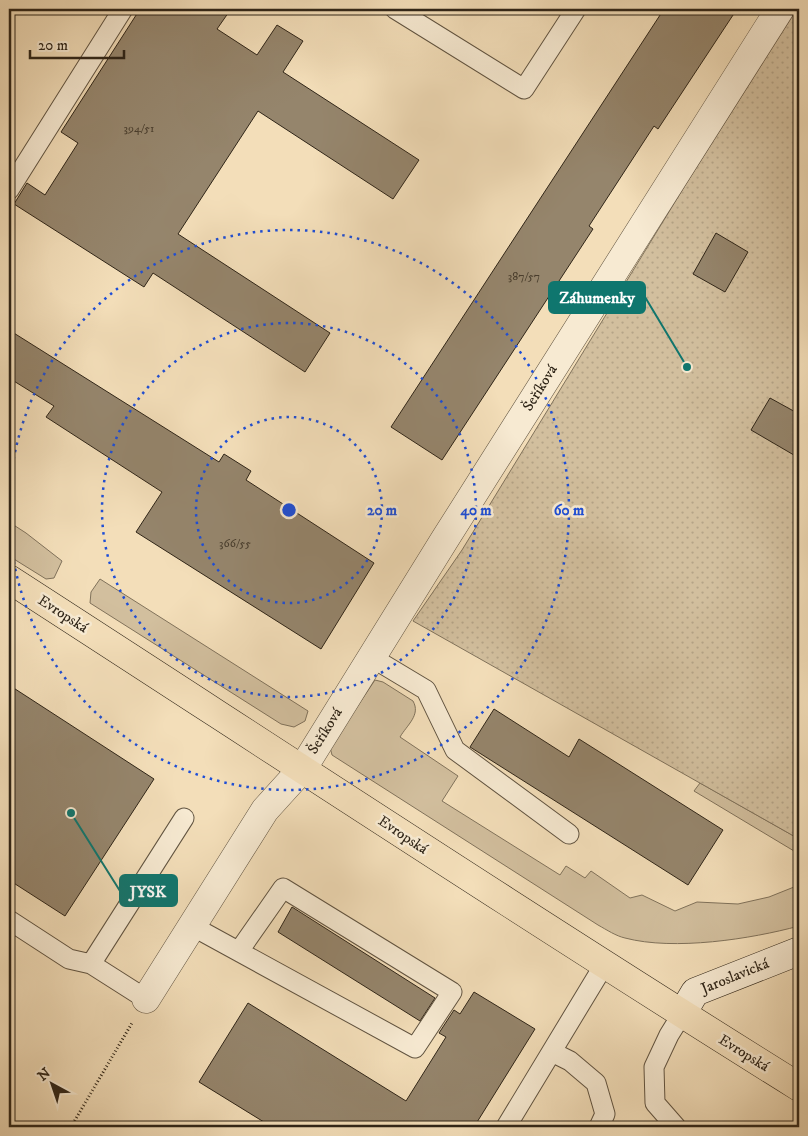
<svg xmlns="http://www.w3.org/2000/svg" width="808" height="1136" font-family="'IM FELL DW Pica',serif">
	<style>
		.green { fill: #d2bf9e; stroke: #80725b }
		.garden { fill: url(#garden-dots); stroke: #80725b }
		.building { fill: #95856c; stroke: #2f2518 }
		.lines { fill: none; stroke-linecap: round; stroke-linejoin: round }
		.lane-casing { stroke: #605340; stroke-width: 21 }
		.street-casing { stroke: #605340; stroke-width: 29 }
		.secondary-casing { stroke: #2f2518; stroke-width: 29 }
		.primary-casing { stroke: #2f2518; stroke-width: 29 }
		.path { stroke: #2f2518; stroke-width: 3; stroke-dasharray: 1 2.5; stroke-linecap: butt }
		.lane { stroke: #f7ead2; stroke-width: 19 }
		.street { stroke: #f7ead2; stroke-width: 28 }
		.secondary { stroke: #f7ead2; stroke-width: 28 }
		.primary { stroke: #f3deb9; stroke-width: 28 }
		.ring { fill: none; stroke: #1d4ed8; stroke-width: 2.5; stroke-dasharray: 2.5 5 }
		.labels { text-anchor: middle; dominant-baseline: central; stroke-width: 5; stroke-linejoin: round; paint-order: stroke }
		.number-label { font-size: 12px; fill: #483d2d }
		.street-label { font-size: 15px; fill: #2f2518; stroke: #f7ead2 }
		.centre { fill: #1d4ed8; stroke: #f7ead2; stroke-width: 2.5 }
		.ring-label { font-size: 15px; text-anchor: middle; font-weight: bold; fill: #1d4ed8; stroke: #f7ead2; stroke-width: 5; stroke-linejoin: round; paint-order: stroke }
		.leader { fill: none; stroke: #0f766e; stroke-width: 2 }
		.callout-dot { fill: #0f766e; stroke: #f7ead2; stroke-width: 2 }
		.callout { fill: #0f766e; stroke: #0f766e; stroke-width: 2 }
		.callout-label { font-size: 16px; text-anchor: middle; font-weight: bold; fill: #fff }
	</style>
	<defs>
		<pattern id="garden-dots" width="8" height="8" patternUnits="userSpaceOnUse" patternTransform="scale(1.25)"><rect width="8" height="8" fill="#d2bf9e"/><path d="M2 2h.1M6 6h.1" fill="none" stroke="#b5a487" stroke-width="1.8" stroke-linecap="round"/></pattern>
	</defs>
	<rect width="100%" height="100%" fill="#f3deb9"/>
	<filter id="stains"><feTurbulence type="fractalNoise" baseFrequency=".004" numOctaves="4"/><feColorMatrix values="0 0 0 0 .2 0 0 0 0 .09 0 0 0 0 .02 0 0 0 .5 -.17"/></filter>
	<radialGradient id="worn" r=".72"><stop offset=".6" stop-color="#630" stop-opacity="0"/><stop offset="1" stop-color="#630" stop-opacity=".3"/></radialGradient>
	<path class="green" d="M9 522 26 533 62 561 54 578 46 579 9 556Z
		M100 579 308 711 305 721 294 727 281 724 90 603 91 592Z
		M375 680 383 682 413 701C421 715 407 725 400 737L458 776 442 801 560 875 566 866 585 878 591 871 630 898 642 895 675 911 697 902 738 904 769 897 799 885V926C751 939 674 951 625 938 616 936 607 930 598 925L332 755 330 747Z
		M700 783 799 839V854L694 791Z"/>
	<path class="garden" d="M797 9H799V839L413 621 462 550 686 184Z"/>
	<path class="building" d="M140 9H231L217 29 257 55 277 25 303 41 283 72 419 160 393 199 258 111 178 234 330 333 305 372 153 273 144 287 14 204 27 183 45 195 78 143 61 132Z
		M664 9H737L658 129 654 126 589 226 593 229 442 460 391 427Z
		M716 233 748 252 725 292 693 274Z
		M9 330 219 462 224 454 251 471 246 480 374 563 321 649 136 532 162 492 46 417 54 406 9 378Z
		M770 398 799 414V458L751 430Z
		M9 685 154 779 65 916 9 880Z
		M494 709 569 757 579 739 723 830 688 885 470 747Z
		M292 907 435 998 420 1021 278 932Z
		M474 992 535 1029 474 1127H272L199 1082 248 1003 406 1101 446 1037 439 1033 454 1010 460 1014Z"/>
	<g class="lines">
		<defs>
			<path id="lane" d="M395 9 524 89 576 9
				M9 190 123 9
				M371 657 426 690 455 750 569 834
				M9 920 69 959 91 964
				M192 926 415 1048 452 992 283 888 239 951
				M146 999 91 964 184 818
				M552 1052 570 1061 596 1083 605 1114 599 1127
				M506 1127 604 965
				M676 1127 655 1103 654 1067 669 1035 682 1014"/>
			<path id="street" d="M146 999 265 810 303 768 445 539 780 9"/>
			<path id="secondary" d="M682 1014 695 992 799 951"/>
			<path id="primary" d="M9 579C272 749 533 921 799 1087"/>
		</defs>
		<use href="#lane" class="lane-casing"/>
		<use href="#street" class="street-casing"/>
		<use href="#secondary" class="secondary-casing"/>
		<use href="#primary" class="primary-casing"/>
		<path class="path" d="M71 1127 132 1023"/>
		<use href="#lane" class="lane"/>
		<use href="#street" class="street"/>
		<use href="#secondary" class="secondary"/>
		<use href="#primary" class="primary"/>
	</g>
	<g class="ring">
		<circle cx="289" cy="510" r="93"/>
		<circle cx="289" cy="510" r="187"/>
		<circle cx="289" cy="510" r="280"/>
	</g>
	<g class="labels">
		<g class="number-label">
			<text x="139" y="128">394/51</text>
			<text x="524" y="276">387/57</text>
			<text x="235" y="543">366/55</text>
		</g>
		<g class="street-label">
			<text transform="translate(540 388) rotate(-58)">Šeříková</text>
			<text transform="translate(63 614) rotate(33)">Evropská</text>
			<text transform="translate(325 731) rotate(-58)">Šeříková</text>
			<text transform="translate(403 835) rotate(34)">Evropská</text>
			<text transform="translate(735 976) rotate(-22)">Jaroslavická</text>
			<text transform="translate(744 1053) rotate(32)">Evropská</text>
		</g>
	</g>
	<circle cx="289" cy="510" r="8" class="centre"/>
	<g class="ring-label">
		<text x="382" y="515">20 m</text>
		<text x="476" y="515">40 m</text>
		<text x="569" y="515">60 m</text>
	</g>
	<path class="leader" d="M687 367L645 297M71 813L120 891"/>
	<g class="callout-dot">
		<circle cx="687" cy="367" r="5"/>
		<circle cx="71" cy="813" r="5"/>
	</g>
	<g class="callout">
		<rect x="549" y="282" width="96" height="31" rx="5"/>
		<rect x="120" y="875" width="57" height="31" rx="5"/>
	</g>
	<g class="callout-label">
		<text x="597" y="303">Záhumenky</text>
		<text x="148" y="897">JYSK</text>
	</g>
	<rect width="808" height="1136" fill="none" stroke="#f3deb9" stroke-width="30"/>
	<rect x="10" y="10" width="788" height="1116" fill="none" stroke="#2f2518" stroke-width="2.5"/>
	<rect x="15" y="15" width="778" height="1106" fill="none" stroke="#2f2518"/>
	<g transform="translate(52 1084) rotate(320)" stroke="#f7ead2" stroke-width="4" paint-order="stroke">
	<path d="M0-4L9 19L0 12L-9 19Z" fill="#2f2518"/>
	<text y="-8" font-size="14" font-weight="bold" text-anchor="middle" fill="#2f2518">N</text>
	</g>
	<path d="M30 50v8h94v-8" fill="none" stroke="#2f2518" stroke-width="2.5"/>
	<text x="38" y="50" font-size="15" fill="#2f2518" stroke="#f7ead2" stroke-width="4" paint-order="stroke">20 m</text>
	<rect width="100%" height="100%" filter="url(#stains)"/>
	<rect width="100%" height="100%" fill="url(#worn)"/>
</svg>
